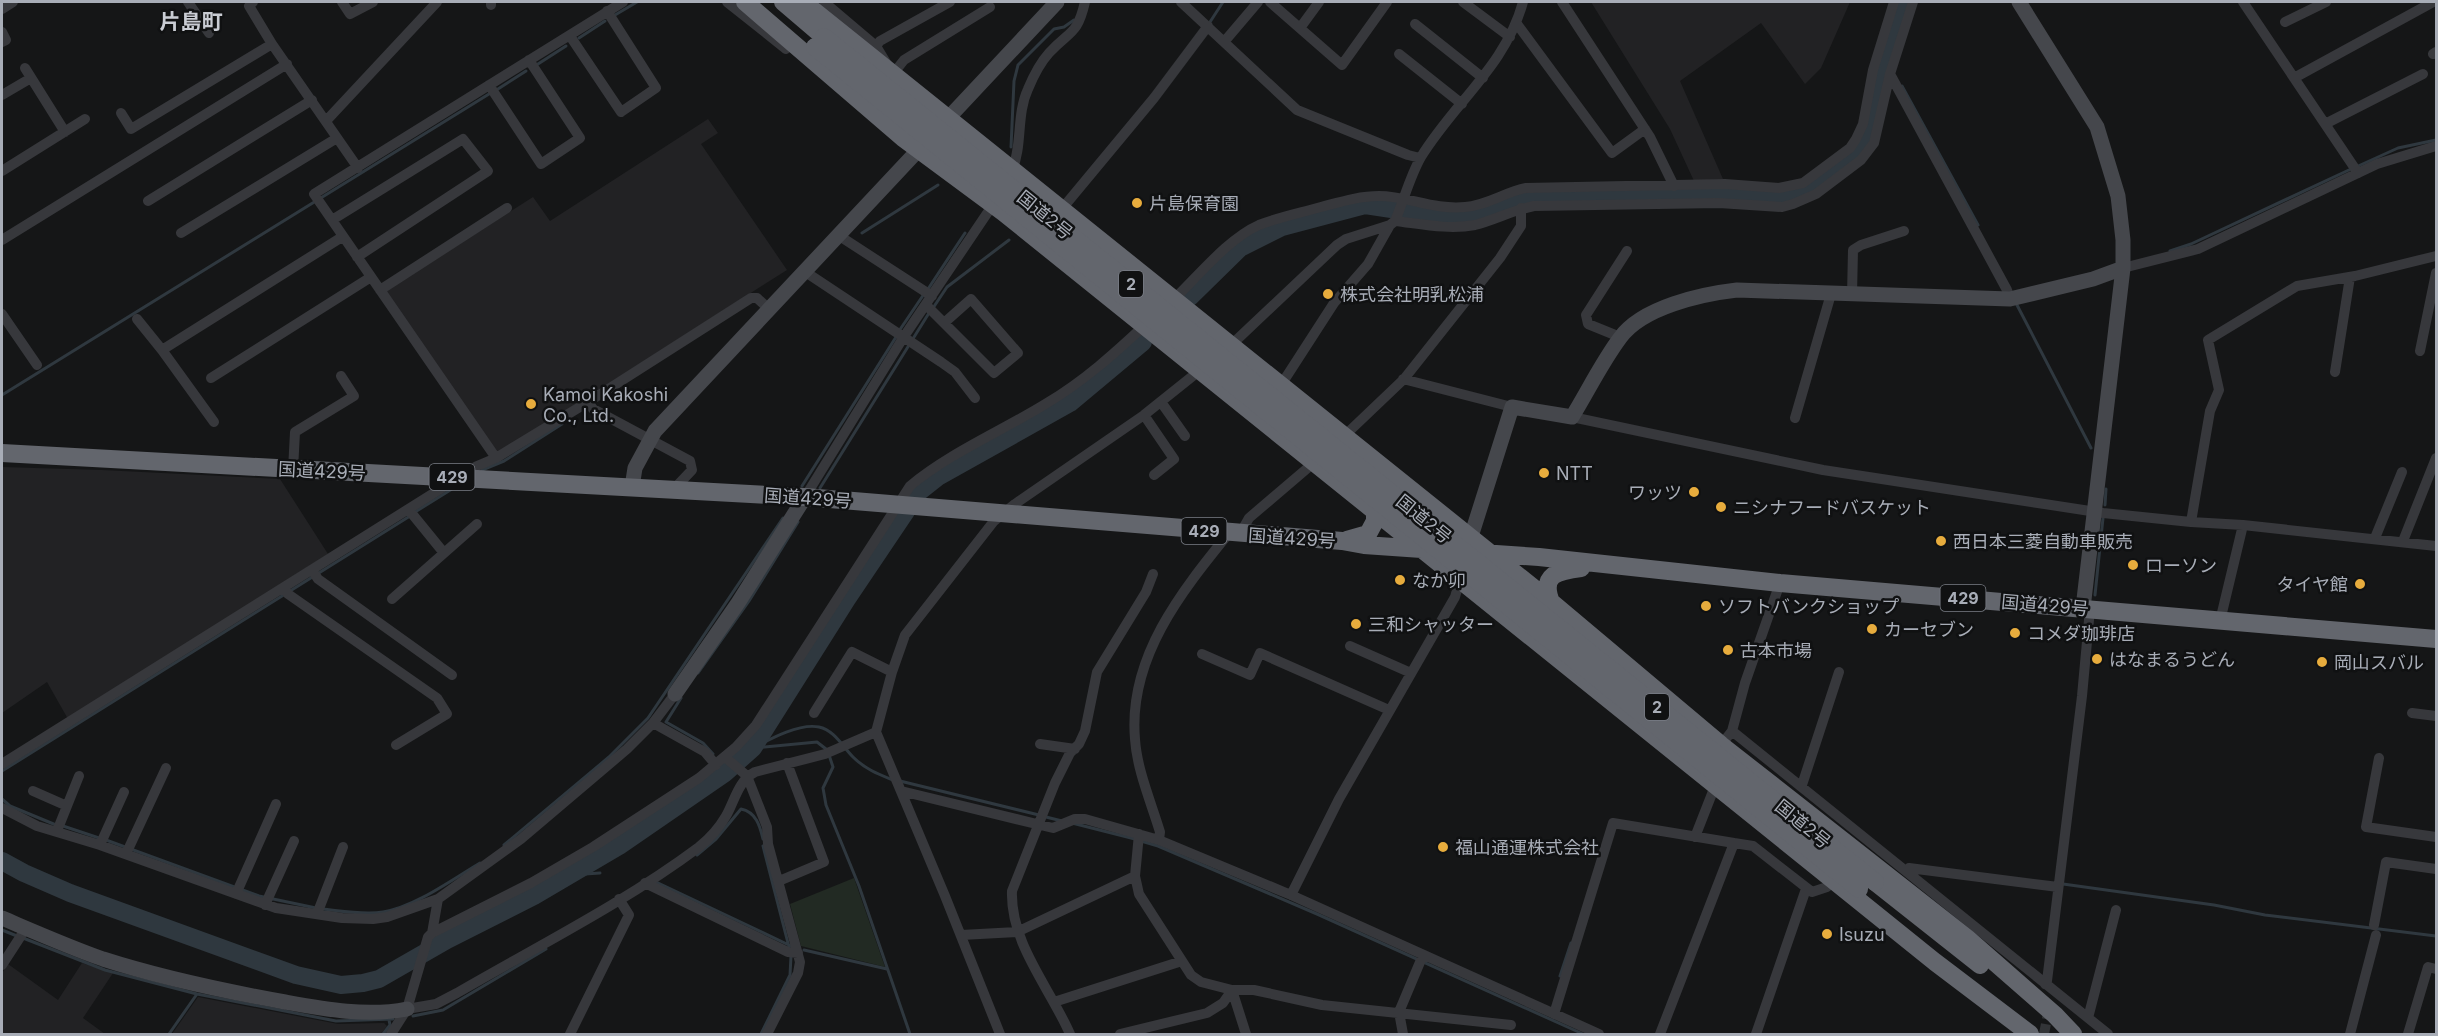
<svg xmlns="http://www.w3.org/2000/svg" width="2438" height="1036" font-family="Inter,'Noto Sans JP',sans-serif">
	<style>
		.built { fill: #222224 }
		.green { fill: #222a23 }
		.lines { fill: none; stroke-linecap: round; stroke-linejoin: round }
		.stream { stroke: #2f383f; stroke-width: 3 }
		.river { stroke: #2f383f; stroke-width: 18 }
		.street-tunnel { stroke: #323437; stroke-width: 10; stroke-dasharray: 10 5; stroke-linecap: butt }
		.street { stroke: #37383c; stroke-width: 10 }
		.secondary { stroke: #45474c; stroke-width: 15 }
		.highway { stroke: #63666d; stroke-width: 18 }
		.highway-bridge { stroke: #63666d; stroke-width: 18 }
		.poi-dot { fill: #e7ac3d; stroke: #101112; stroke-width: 2 }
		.labels { text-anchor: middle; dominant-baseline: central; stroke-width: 5; stroke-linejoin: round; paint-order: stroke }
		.shield { fill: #101112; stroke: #7a7e86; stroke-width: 1.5 }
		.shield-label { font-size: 16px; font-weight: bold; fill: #a8adb7 }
		.poi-label { font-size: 18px; fill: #a8adb7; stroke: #101112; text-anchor: start }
		.street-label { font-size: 18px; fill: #a8adb7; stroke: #101112 }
		.quarter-label { font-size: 21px; font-weight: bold; fill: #c9ccd3; stroke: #101112 }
	</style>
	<rect width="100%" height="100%" fill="#151617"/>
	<path class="built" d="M1591 2H1850L1821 68 1805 84 1761 23 1680 81 1723 179 1694 181 1670 129Z
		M708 119 718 133 701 144 787 270 497 454 384 292 533 197 550 221Z
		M2 467 102 470 280 479 328 554 68 719 47 682 2 713Z
		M82 963 113 973 83 1018 105 1034H2V973L8 964 58 1000Z
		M198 997 338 1024 384 1023 387 1026 381 1034H172Z"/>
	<path class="green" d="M854 878 885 967 801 946 790 904Z"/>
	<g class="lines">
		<path class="stream" d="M615 15 637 2
			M1210 22 1223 2
			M579 38 605 21
			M538 64 566 46
			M1902 86 1978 225
			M498 89 526 71
			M1011 147 1014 81 1018 65 1054 29 1064 27 1074 20
			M2356 167 2398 148 2436 140
			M862 233 938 185
			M2170 251 2191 244 2351 169
			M928 289 965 233
			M2017 305 2091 448
			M933 308 947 287 1009 240
			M899 331 924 294
			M2 395 489 94
			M482 470 504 461 562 424
			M802 486 896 337
			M820 488 929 313
			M2105 505 2106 489
			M415 512 452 489
			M2095 595 2103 518
			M698 673 749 601 798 522
			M681 698 666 722 703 743 713 754
			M753 748C770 739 799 723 819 727 834 730 843 747 853 757 865 769 878 774 893 780
			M755 748 817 742 826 749
			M829 755 833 767 823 788 826 805 859 886 910 1034
			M720 765 725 773
			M2 771 410 516
			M900 781 1039 815
			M2 799 10 806 56 825
			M1046 817 1062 821
			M1072 823 1135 839
			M63 826 99 838
			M106 840 259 896 316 908
			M1141 841 1158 846 1317 914 1583 1034
			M504 845 609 757 648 718 783 518
			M763 846 789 947
			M697 855 716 839 741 809C756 812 760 826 763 839
			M579 869 585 874 600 873
			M654 884 656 882 791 946
			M2063 884 2214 905 2265 915 2436 936
			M322 909C342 911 363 915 383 912 415 907 453 879 480 863
			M2 930 17 936
			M23 938 105 970 197 994 336 1021 393 1019
			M804 950 887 969
			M1560 976 1571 943
			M413 1016 443 1010 546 949
			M169 1034 197 994
			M383 1034 390 1025 389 1020
			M761 1034 790 975 791 956"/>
		<path class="river" d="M1190 297 1240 248 1282 227 1365 205 1451 218 1465 217 1523 197 1712 191 1786 197 1803 191 1850 158 1864 145 1870 126 1883 68 1903 2
			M2 861 24 873 70 893 296 975 341 985 363 983 379 979 447 940 534 896 619 846 725 773 753 748 847 599 919 492 938 477 1070 403 1143 342"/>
		<path class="street-tunnel" d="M2044 1034 2049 1008"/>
		<path class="street" d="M188 2 209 33
			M253 2 249 6 272 44 358 168
			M342 2 350 14 373 2
			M727 2 786 49
			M824 2 876 46 893 74 904 60 990 7
			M1181 2 1297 110 1408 155 1420 158
			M1270 2 1342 65 1387 2
			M1463 2 1510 37
			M1562 2 1650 137 1674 186
			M2243 2 2358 173
			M491 5V2
			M2 9 13 2
			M2285 22 2326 2
			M1415 24 1483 78
			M1517 24 1612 153 1645 129
			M1300 28 1319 2
			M2 32 6 40 2 42
			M570 36 621 112 656 88 607 11
			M1224 42 1258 2
			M876 46 880 41 950 2
			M1399 54 1462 104
			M2433 54 2436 52
			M25 68 65 132
			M1890 74 2007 290 2010 299
			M2294 78 2433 2
			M489 85 541 164 580 138 529 60
			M2 95 31 78
			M121 113 131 129 272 44
			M326 121 437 2
			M2325 124 2423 74
			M2 171 85 119
			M1012 171C1023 144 1016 115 1028 89 1033 77 1040 63 1049 53 1070 30 1077 36 1085 2
			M148 201 312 100
			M1061 210 1154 98 1208 26
			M332 220 463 139 488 171 357 257
			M1395 221C1421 224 1449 230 1475 225 1495 220 1513 210 1534 206L1719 203 1782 207 1793 204 1816 194 1861 160 1874 143 1890 74 1913 2
			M181 233 337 138
			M838 235 932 296
			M2 240 287 64
			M2123 268 2198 249 2377 164 2436 146
			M804 271 941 362 955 372 975 398
			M380 290 507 208
			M1852 295 1853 250 1861 245 1904 231
			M1170 303C1196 279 1227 239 1259 225 1279 217 1300 213 1321 207 1340 202 1359 196 1379 196 1408 196 1433 210 1465 207 1486 206 1505 192 1526 188L1725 184 1779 188 1803 183 1850 148 1856 139 1863 124 1873 70 1894 2
			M926 305 994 373 1018 353 971 299 944 323
			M2 314 37 365
			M137 319 162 350 214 422
			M1620 337 1588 324 1586 315 1627 251
			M1228 348 1337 245 1346 239 1390 225 1395 221C1404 200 1410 176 1421 157 1454 103 1506 65 1523 2
			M162 350 342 237
			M2420 351 2436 273
			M2335 372 2350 277
			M211 378 371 277
			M1403 379 1512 407
			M1281 385 1334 303 1368 264 1390 225
			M588 402 593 409 690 461 692 470 673 490
			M1161 402 1185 436
			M1144 415 1174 459 1154 475
			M1572 417 1823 470 2103 513 2191 522 2243 525 2436 546
			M1795 418 1831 294
			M1340 440 1404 379 1500 258 1521 226V208
			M496 458 314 194 623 2
			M293 470 295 432 354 396 341 376
			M805 497 903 338 992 206
			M409 510 444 553
			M2191 522 2210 411 2219 390 2208 340 2297 286 2355 276 2436 256
			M1240 534 1249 518 1317 460
			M2375 538 2402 472
			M2403 541 2436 458
			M312 570 318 579 452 675
			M284 588 288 594 437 698 447 714 396 745
			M392 599 477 524
			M2220 621 2243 525
			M1350 646 1411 673
			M1202 654 1250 675 1260 653 1389 710
			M814 713 852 652 892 672
			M2412 713 2436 716
			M653 723 705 752 716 765
			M1732 731 2108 1034
			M1040 744 1075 749
			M1721 745 1732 731 1745 683 1780 583
			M725 757 747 776 767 827 768 844 800 962 798 973 767 1034
			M2379 758 2366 827 2436 837
			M2 764 477 466 496 458 588 402 751 298H757L769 309
			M1802 785 1839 672
			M33 791 67 806
			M901 791 1053 828 1075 819H1085L1159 840 1291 895 1599 1034
			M2 808 37 826 100 845 276 908 342 918 373 919 387 917 438 899 521 839 627 749 653 723 675 694
			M57 831 79 776
			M1139 834 1135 876 1139 894 1191 975 1201 982 1232 990H1254L1322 1005 1511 1025
			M1695 837 1715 786
			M1159 840 1160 832C1151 802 1137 770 1135 739 1128 658 1181 592 1229 533
			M100 845 124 792
			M126 854 166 768
			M1907 870 1909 868 2058 887
			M779 881 824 862 787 763
			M645 883 788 952 798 953
			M236 894 276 804
			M1291 895 1339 799 1455 597 1461 576
			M265 905 294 841
			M317 914 343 847
			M2374 925 2386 862 2436 869
			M432 933 531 883 593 847 699 778 736 747 756 725 910 486C951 452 1002 431 1047 403 1084 381 1115 353 1147 323
			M961 935 1017 932 1135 876
			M2 965 26 928
			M2045 984 2047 981 2082 696 2090 609
			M1232 990 1246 1034
			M1054 1002 1182 961
			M407 1009 436 1004 457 993C538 946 624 903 699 847 709 839 719 828 726 816 735 800 738 781 755 772L825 754 876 732
			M1554 1014 1613 823 1734 843
			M2088 1018 2116 910
			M391 1034 407 1009 428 937 432 933 438 899
			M570 1034 629 915 619 899
			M1000 1034 945 896 876 732 892 672 905 635 994 521 1015 504 1144 415 1204 367
			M1070 1034C1050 988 1010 943 1012 891L1055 783 1070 753 1079 744 1085 731 1097 672 1146 592 1153 574
			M1120 1034 1207 1013 1223 1003 1232 990
			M1403 1034 1399 1012 1423 955
			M1660 1034 1734 843 1753 846 1812 892 1827 887
			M1756 1034 1806 889
			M2350 1034 2376 935
			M2408 1034 2428 967 2436 969"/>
		<path class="secondary" d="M2019 2 2097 127 2118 196 2123 240V268L2083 608
			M632 487 635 468 655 431 1057 2
			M1468 546 1512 407 1572 417C1588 391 1602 362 1620 338 1642 307 1702 294 1737 290L2010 299 2093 279 2123 268
			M675 694 738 603 805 497
			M2 918C35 932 69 947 103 959 162 978 224 991 285 1002 324 1009 367 1017 407 1009"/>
		<path class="highway" d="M745 2 903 138 1003 212 1935 962 2030 1034
			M783 2 824 37
			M803 2 1551 602 1721 745 1967 938 2055 1015 2073 1034
			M2 453 805 497 1342 541 1364 545 1539 557 1780 583 2436 639
			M1347 540 1368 534 1375 521V511
			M1551 602C1540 574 1558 571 1581 568
			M1875 882 1980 965"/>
		<path class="highway-bridge" d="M824 37 1875 882
			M815 47 1859 889"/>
	</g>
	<g class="poi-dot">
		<circle cx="1137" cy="203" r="6"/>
		<circle cx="1328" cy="294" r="6"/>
		<circle cx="531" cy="404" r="6"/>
		<circle cx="1544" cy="473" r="6"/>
		<circle cx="1694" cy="492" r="6"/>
		<circle cx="1721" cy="507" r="6"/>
		<circle cx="1941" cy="541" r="6"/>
		<circle cx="2133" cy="565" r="6"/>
		<circle cx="1400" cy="580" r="6"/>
		<circle cx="2360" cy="584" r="6"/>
		<circle cx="1706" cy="606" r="6"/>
		<circle cx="1356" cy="624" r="6"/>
		<circle cx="1872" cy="629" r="6"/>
		<circle cx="2015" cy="633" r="6"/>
		<circle cx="1728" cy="650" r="6"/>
		<circle cx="2097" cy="659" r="6"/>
		<circle cx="2322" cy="662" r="6"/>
		<circle cx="1443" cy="847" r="6"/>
		<circle cx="1827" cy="934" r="6"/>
	</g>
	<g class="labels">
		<g class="shield">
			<rect x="1119" y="271" width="24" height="26" rx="4.5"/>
			<rect x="429.5" y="464" width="45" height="26" rx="4.5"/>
			<rect x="1181.5" y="518" width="45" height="26" rx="4.5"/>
			<rect x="1940.5" y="585" width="45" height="26" rx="4.5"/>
			<rect x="1645" y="694" width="24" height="26" rx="4.5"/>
		</g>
		<g class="shield-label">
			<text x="1131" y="284">2</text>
			<text x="452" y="477">429</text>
			<text x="1204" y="531">429</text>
			<text x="1963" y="598">429</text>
			<text x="1657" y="707">2</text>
		</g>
		<g class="poi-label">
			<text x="1149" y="203">片島保育園</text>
			<text x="1340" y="294">株式会社明乳松浦</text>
			<text x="543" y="394">Kamoi Kakoshi<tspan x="543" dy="21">Co., Ltd.</tspan></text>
			<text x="1556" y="473">NTT</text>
			<text x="1682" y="492" text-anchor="end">ワッツ</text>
			<text x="1733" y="507">ニシナフードバスケット</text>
			<text x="1953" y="541">西日本三菱自動車販売</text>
			<text x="2145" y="565">ローソン</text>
			<text x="1412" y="580">なか卯</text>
			<text x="2348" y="584" text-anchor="end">タイヤ館</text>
			<text x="1718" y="606">ソフトバンクショップ</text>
			<text x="1368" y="624">三和シャッター</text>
			<text x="1884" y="629">カーセブン</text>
			<text x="2027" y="633">コメダ珈琲店</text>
			<text x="1740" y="650">古本市場</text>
			<text x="2109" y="659">はなまるうどん</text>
			<text x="2334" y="662">岡山スバル</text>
			<text x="1455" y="847">福山通運株式会社</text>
			<text x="1839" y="934">Isuzu</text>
		</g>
		<g class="street-label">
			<text transform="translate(1045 215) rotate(39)">国道2号</text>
			<text transform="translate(322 471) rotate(3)">国道429号</text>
			<text transform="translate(808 498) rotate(4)">国道429号</text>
			<text transform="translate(1424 519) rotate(39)">国道2号</text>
			<text transform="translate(1292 538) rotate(4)">国道429号</text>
			<text transform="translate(2045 605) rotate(5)">国道429号</text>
			<text transform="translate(1803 824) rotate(39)">国道2号</text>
		</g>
		<g class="quarter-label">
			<text x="191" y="21">片島町</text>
		</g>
	</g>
	<rect width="2438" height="1036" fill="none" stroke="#a8adb7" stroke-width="6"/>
</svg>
